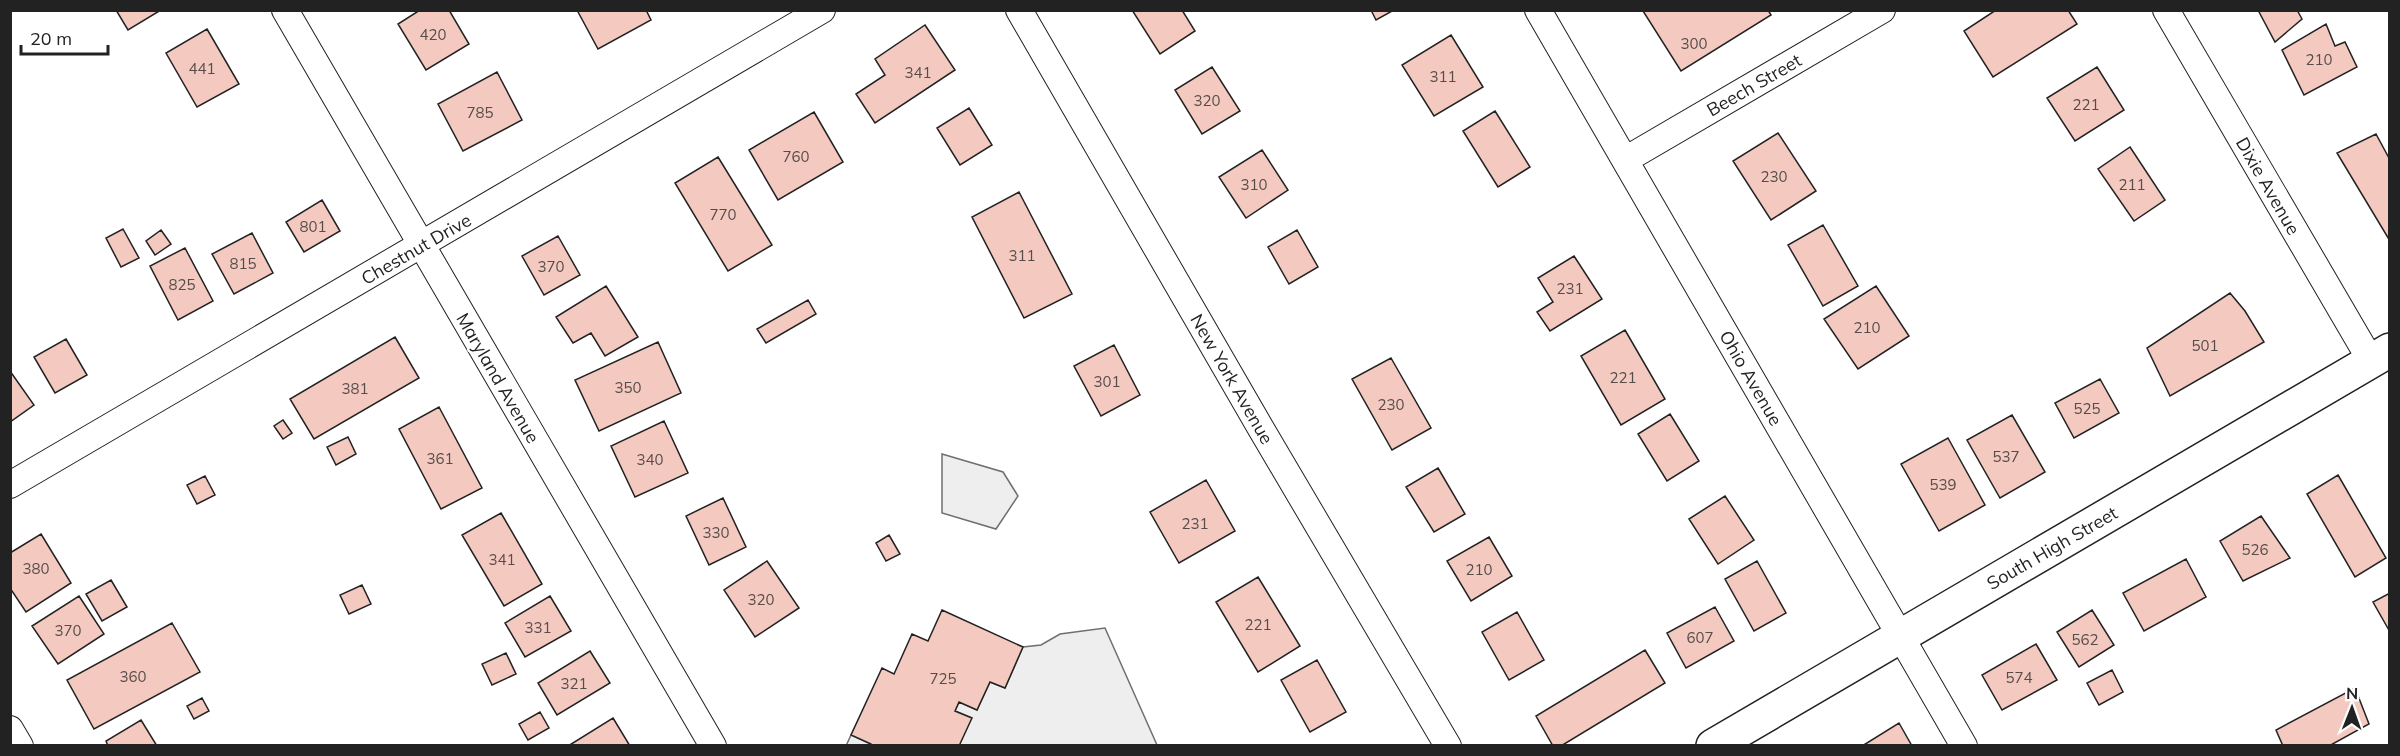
<svg xmlns="http://www.w3.org/2000/svg" width="2400" height="756" font-family="Mulish,sans-serif">
	<style>
		.green { fill: #eee; stroke: #6f6f6f; stroke-width: 1.5 }
		.building { fill: #f3c9c0; stroke: #222; stroke-width: 1.5 }
		.lines { fill: none; stroke-linecap: round; stroke-linejoin: round }
		.minor-casing { stroke: #222; stroke-width: 28 }
		.primary-casing { stroke: #222; stroke-width: 36 }
		.minor { stroke: #fff; stroke-width: 26 }
		.primary { stroke: #fff; stroke-width: 33 }
		.labels { text-anchor: middle; dominant-baseline: central; stroke-width: 4.5; stroke-linejoin: round; paint-order: stroke }
		.number-label { font-size: 15px; fill: #564c4a }
		.street-label { font-size: 18px; fill: #222; stroke: #fff }
	</style>
	<rect width="100%" height="100%" fill="#fff"/>
	<path class="green" d="M942 454 1003 472 1018 496 996 529 942 513Z
		M1105 628 1157 745H959L971 718 955 711 959 702 977 710 990 682 1005 688 1023 647 1041 645 1060 634Z
		M851 735 871 744V745L846 746Z"/>
	<path class="building" d="M116 10H161L128 30Z
		M420 10H449L469 44 426 70 398 24Z
		M577 10H646L651 20 598 49Z
		M1132 10H1182L1195 31 1160 54Z
		M1371 10H1394L1376 20Z
		M1768 10 1771 15 1681 71 1643 11Z
		M1996 10H2068L2077 24 1993 77 1964 31Z
		M2258 10H2297L2302 19 2275 42Z
		M2326 24 2335 46 2345 42 2357 67 2304 95 2282 50Z
		M925 25 955 70 875 123 856 94 885 75 875 59Z
		M207 29 239 84 197 107 166 53Z
		M1451 35 1483 87 1434 116 1402 65Z
		M1212 67 1240 111 1202 134 1175 90Z
		M2097 67 2124 110 2075 141 2047 98Z
		M497 72 522 120 463 151 438 104Z
		M969 108 992 145 960 165 937 128Z
		M1495 111 1530 167 1498 187 1463 131Z
		M814 112 843 162 778 200 749 150Z
		M1778 133 1816 191 1771 220 1733 161Z
		M2376 134 2390 160V241L2337 153Z
		M2130 147 2165 200 2134 221 2098 169Z
		M1262 150 1288 190 1246 218 1219 177Z
		M718 157 772 245 728 271 675 183Z
		M1019 192 1072 294 1024 318 972 217Z
		M322 200 340 231 304 252 286 222Z
		M1823 225 1858 286 1823 306 1788 245Z
		M123 229 139 258 121 267 106 238Z
		M161 230 171 244 155 255 146 241Z
		M1297 230 1318 267 1289 284 1268 247Z
		M252 233 273 273 234 294 212 254Z
		M558 236 580 275 544 295 522 256Z
		M185 248 213 301 178 320 150 266Z
		M1574 256 1602 299 1550 331 1537 312 1553 302 1538 278Z
		M606 286 638 337 605 356 591 333 573 343 556 317Z
		M1876 286 1909 336 1858 369 1824 319Z
		M2230 293 2245 311 2264 342 2170 396 2147 348Z
		M808 300 816 314 766 343 757 329Z
		M1625 330 1665 399 1621 425 1581 356Z
		M395 337 419 378 314 439 290 399Z
		M66 339 87 375 55 393 34 357Z
		M658 342 681 393 599 431 575 380Z
		M1114 345 1140 395 1101 416 1074 366Z
		M1391 358 1431 428 1392 450 1352 379Z
		M10 371 34 405 10 422Z
		M2100 379 2119 413 2074 438 2055 403Z
		M439 407 482 488 441 509 399 429Z
		M1670 414 1699 461 1667 481 1638 434Z
		M2012 415 2045 472 2000 498 1967 440Z
		M283 420 292 433 283 439 274 426Z
		M664 421 688 473 635 497 611 446Z
		M348 437 356 454 336 465 327 447Z
		M1948 438 1985 505 1939 531 1901 464Z
		M1438 468 1465 514 1434 532 1406 487Z
		M2338 475 2386 558 2355 577 2307 494Z
		M205 476 215 495 197 504 187 485Z
		M1206 480 1235 531 1179 563 1150 512Z
		M1725 496 1754 540 1718 564 1689 519Z
		M723 498 746 547 709 565 686 516Z
		M501 513 542 584 504 606 462 535Z
		M2261 516 2290 558 2243 581 2220 541Z
		M41 534 71 583 26 612 10 588V553Z
		M889 535 900 554 886 561 876 543Z
		M1489 537 1512 576 1471 601 1447 561Z
		M2186 559 2206 597 2144 631 2123 593Z
		M767 561 799 608 755 637 724 590Z
		M1757 561 1786 613 1754 631 1725 579Z
		M1258 577 1300 646 1258 672 1216 602Z
		M111 580 127 607 102 621 86 594Z
		M362 585 371 604 349 614 340 595Z
		M2390 593V632L2373 602Z
		M79 596 104 634 58 664 32 626Z
		M550 596 571 631 525 657 505 623Z
		M1715 607 1734 641 1686 668 1667 633Z
		M942 610 1023 647 1005 688 990 682 977 710 959 702 955 711 972 718 959 746H871V744L851 735 882 668 894 674 912 634 928 641Z
		M2092 610 2114 645 2079 667 2057 632Z
		M1517 612 1544 660 1509 680 1482 632Z
		M172 623 200 672 94 729 67 680Z
		M2036 644 2057 680 2002 710 1982 675Z
		M1645 650 1665 683 1561 746H1553L1536 716Z
		M590 651 610 683 557 715 538 683Z
		M506 653 516 674 492 685 482 664Z
		M1317 660 1346 712 1310 732 1281 680Z
		M2112 670 2123 692 2099 705 2087 683Z
		M2355 688 2369 724 2329 746H2283L2276 730Z
		M202 698 209 711 194 719 187 706Z
		M540 712 549 728 528 740 519 724Z
		M613 718 630 746H568Z
		M141 720 157 746H108L106 741Z
		M1899 723 1912 746H1862Z"/>
	<g class="lines">
		<defs>
			<path id="minor" d="M285 10 713 746
				M1019 10 1260 427 1448 746
				M1538 10 1964 746
				M2166 10 2371 361
				M1625 160 1882 10
				M10 485 822 10
				M10 729 20 746"/>
			<path id="primary" d="M1713 746 2390 350"/>
		</defs>
		<use href="#minor" class="minor-casing"/>
		<use href="#primary" class="primary-casing"/>
		<use href="#minor" class="minor"/>
		<use href="#primary" class="primary"/>
	</g>
	<g class="labels">
		<g class="number-label">
			<text x="433" y="34">420</text>
			<text x="1694" y="43">300</text>
			<text x="2319" y="59">210</text>
			<text x="202" y="68">441</text>
			<text x="918" y="72">341</text>
			<text x="1443" y="76">311</text>
			<text x="1207" y="100">320</text>
			<text x="2086" y="104">221</text>
			<text x="480" y="112">785</text>
			<text x="796" y="156">760</text>
			<text x="1774" y="176">230</text>
			<text x="1254" y="184">310</text>
			<text x="2132" y="184">211</text>
			<text x="723" y="214">770</text>
			<text x="313" y="226">801</text>
			<text x="1022" y="255">311</text>
			<text x="243" y="263">815</text>
			<text x="551" y="266">370</text>
			<text x="182" y="284">825</text>
			<text x="1570" y="288">231</text>
			<text x="1867" y="327">210</text>
			<text x="2205" y="345">501</text>
			<text x="1623" y="377">221</text>
			<text x="1107" y="381">301</text>
			<text x="628" y="387">350</text>
			<text x="355" y="388">381</text>
			<text x="1391" y="404">230</text>
			<text x="2087" y="408">525</text>
			<text x="2006" y="456">537</text>
			<text x="440" y="458">361</text>
			<text x="650" y="459">340</text>
			<text x="1943" y="484">539</text>
			<text x="1195" y="523">231</text>
			<text x="716" y="532">330</text>
			<text x="2255" y="549">526</text>
			<text x="502" y="559">341</text>
			<text x="36" y="568">380</text>
			<text x="1479" y="569">210</text>
			<text x="761" y="599">320</text>
			<text x="1258" y="624">221</text>
			<text x="538" y="627">331</text>
			<text x="68" y="630">370</text>
			<text x="1700" y="637">607</text>
			<text x="2085" y="639">562</text>
			<text x="133" y="676">360</text>
			<text x="2019" y="677">574</text>
			<text x="943" y="678">725</text>
			<text x="574" y="683">321</text>
		</g>
		<g class="street-label">
			<text transform="translate(1754 85) rotate(-30)">Beech Street</text>
			<text transform="translate(2268 186) rotate(60)">Dixie Avenue</text>
			<text transform="translate(416 249) rotate(-30)">Chestnut Drive</text>
			<text transform="translate(498 378) rotate(60)">Maryland Avenue</text>
			<text transform="translate(1751 378) rotate(60)">Ohio Avenue</text>
			<text transform="translate(1232 379) rotate(60)">New York Avenue</text>
			<text transform="translate(2052 548) rotate(-30)">South High Street</text>
		</g>
	</g>
	<rect width="2400" height="756" fill="none" stroke="#222222" stroke-width="24"/>
	<g transform="translate(2352 708) rotate(1)" stroke="#ffffff" stroke-width="4.5" paint-order="stroke">
	<path d="M0-4.5L10 22L0 15L-10 22Z" fill="#222222"/>
	<text y="-9" font-size="16" font-weight="bold" text-anchor="middle" fill="#222222">N</text>
	</g>
	<path d="M21 45v9h87v-9" fill="none" stroke="#222222" stroke-width="3"/>
	<text x="30" y="45" font-size="18" fill="#222222" stroke="#ffffff" stroke-width="4.5" paint-order="stroke">20 m</text>
</svg>
